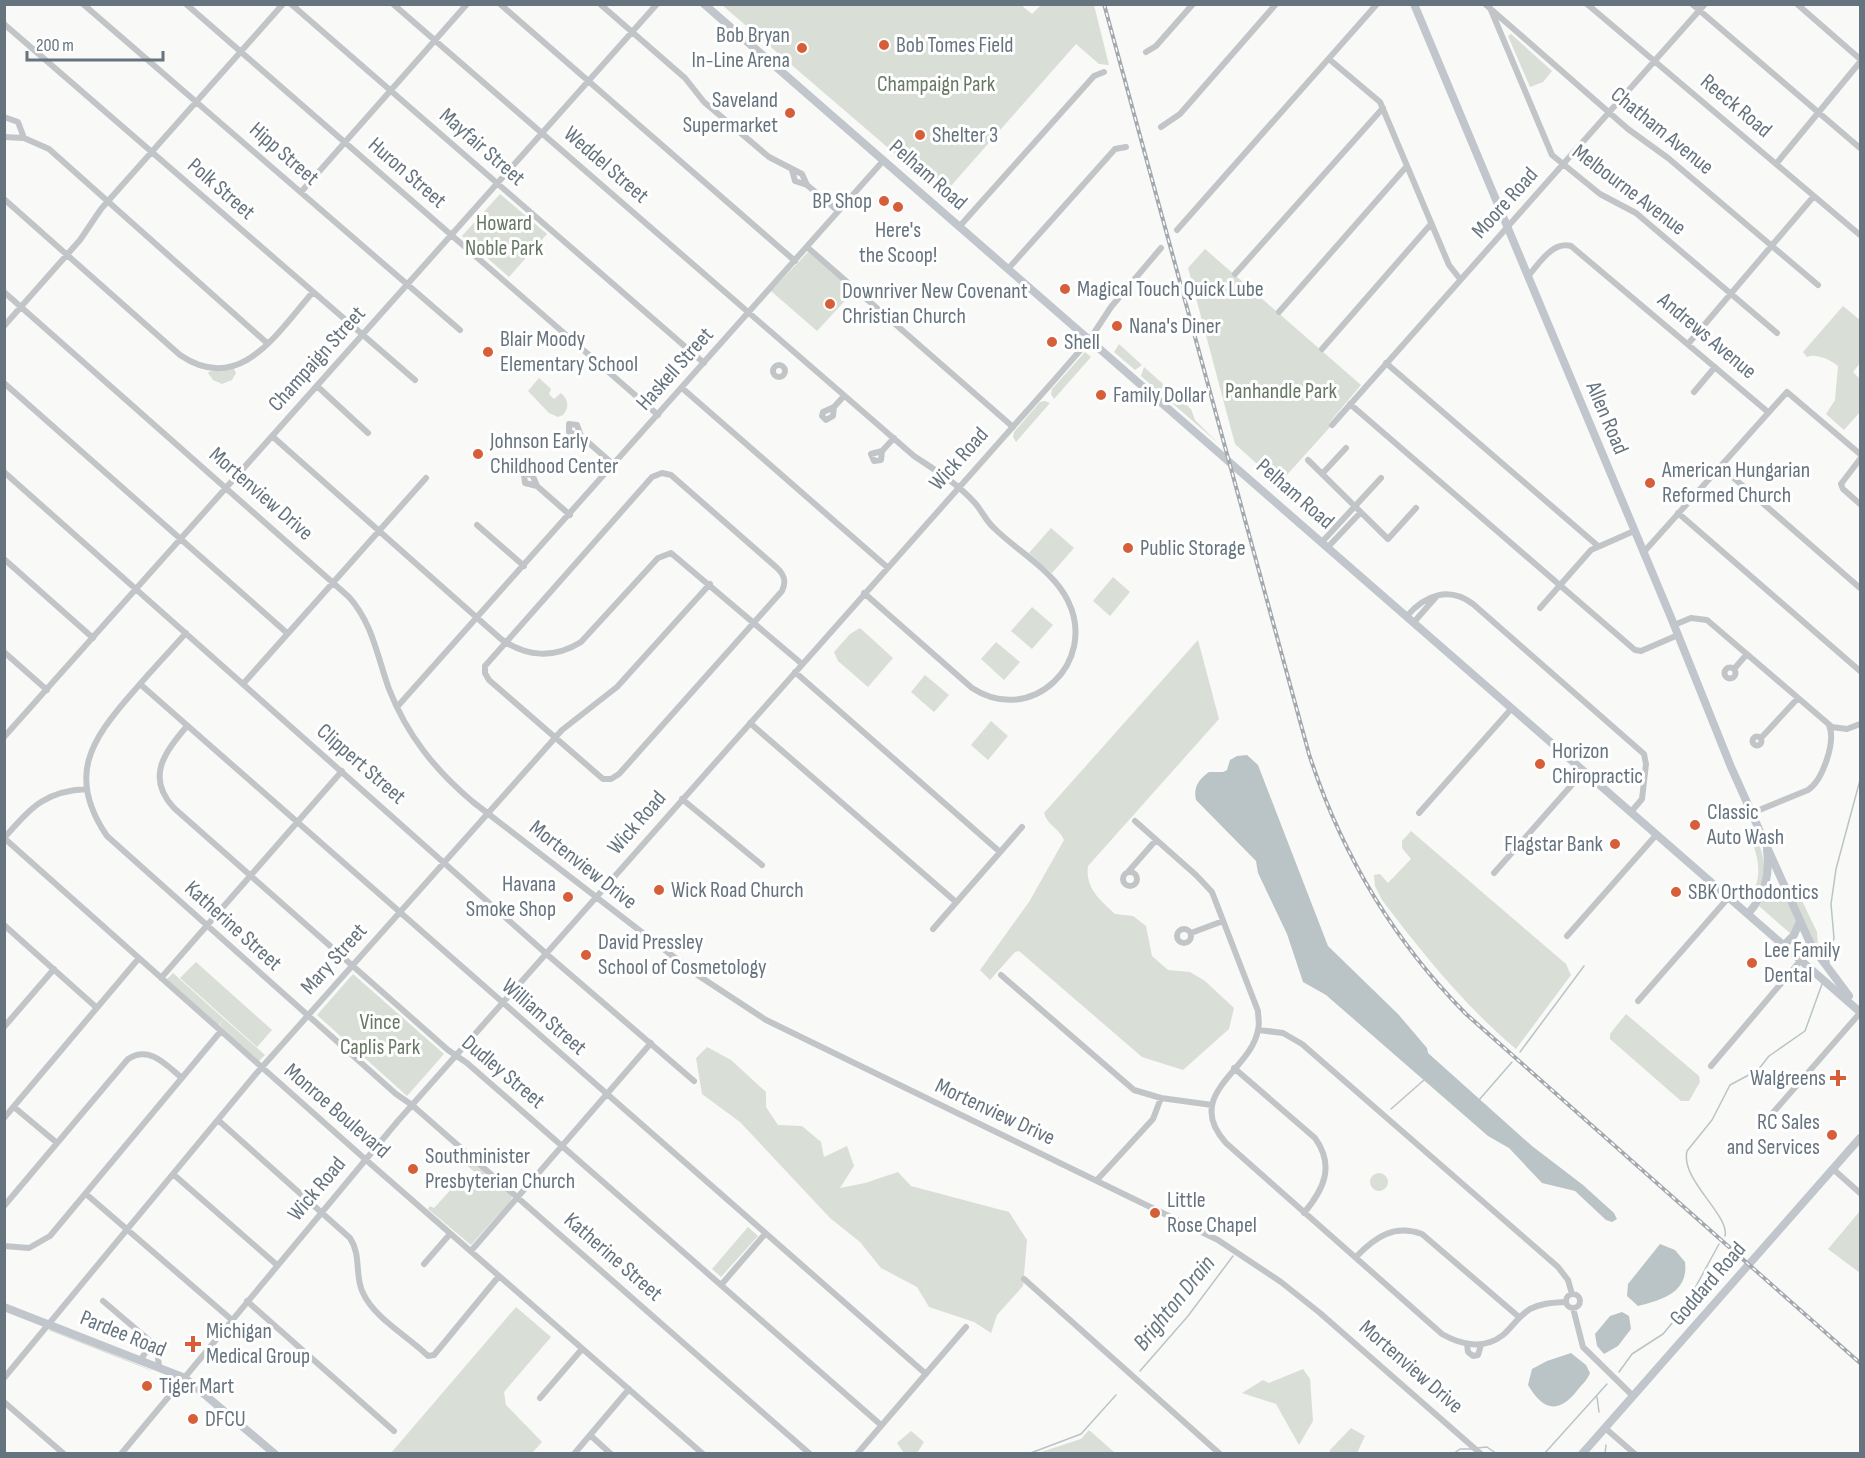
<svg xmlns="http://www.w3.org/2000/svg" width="1865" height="1458" font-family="'Sofia Sans Condensed',sans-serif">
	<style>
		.green { fill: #d9ded6 }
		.water { fill: #bac4c7 }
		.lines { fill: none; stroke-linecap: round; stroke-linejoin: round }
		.stream { stroke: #bac4c7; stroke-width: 1.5 }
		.minor { stroke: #c1c5c8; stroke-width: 6 }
		.major { stroke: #c0c6cb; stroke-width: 8 }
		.rail-casing { stroke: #a3a9ae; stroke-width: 4 }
		.rail { stroke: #fff; stroke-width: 1.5; stroke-dasharray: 4.5; stroke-linecap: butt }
		.poi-dot { fill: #d65f3a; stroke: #fff; stroke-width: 2 }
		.labels { text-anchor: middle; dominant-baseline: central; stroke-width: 6; stroke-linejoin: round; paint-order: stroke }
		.poi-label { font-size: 22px; fill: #66747f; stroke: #fff; text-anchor: start }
		.park-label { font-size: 22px; fill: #687865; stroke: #fff }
		.street-label { font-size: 22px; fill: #66747f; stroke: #fff }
		.water-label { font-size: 24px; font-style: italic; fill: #677980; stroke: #fff }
	</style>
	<rect width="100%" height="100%" fill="#f9f9f7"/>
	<path class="green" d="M1021 5 1032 14 1041 5H1094L1109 65 1099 64 1076 44 943 195 722 5Z
		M1511 34 1552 71 1543 82 1530 87 1508 36Z
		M500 194 547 234 509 277 462 236Z
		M1205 249 1361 385 1329 423 1331 426 1285 477 1256 463 1235 444 1188 268Z
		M808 252 854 291 817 331 771 291Z
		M1843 306 1860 320V363L1853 372 1860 379V412L1844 430 1826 414 1835 400 1838 366C1830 360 1817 353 1807 357L1803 352Z
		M1119 344 1120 345 1142 365 1135 370 1114 352Z
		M1085 352 1091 357 1054 399 1051 394 1052 389Z
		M1144 367 1191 409 1195 420 1218 443 1141 376Z
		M234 369 236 373 232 380 222 384 213 380 208 373 210 371Z
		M539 378 551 389 549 394 554 399 561 393C568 399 570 407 563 415L558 417 549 413 528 391Z
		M1045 401 1050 403 1016 442 1013 437 1014 432 1040 402Z
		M1051 528 1074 548 1052 573 1029 553Z
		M1113 577 1130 592 1110 616 1093 601Z
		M1032 607 1053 625 1032 649 1011 631Z
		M860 628 893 658 868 687 838 661 834 652 850 634Z
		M1198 640 1219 719 1088 866C1085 888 1100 900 1115 914L1133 916 1146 926 1152 956 1168 970 1190 972 1205 981 1234 1008 1229 1029 1183 1070 1142 1057 1019 951 1015 952 990 980 980 970 1029 902 1064 840C1059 828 1047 825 1044 813Z
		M996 642 1020 662 1004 680 981 659Z
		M925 675 949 695 934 712 911 692Z
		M991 721 1008 736 988 760 971 745Z
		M1411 831 1566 964 1571 975 1516 1049C1464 1005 1423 954 1382 900L1375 886 1374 875 1380 874 1388 883 1411 859 1402 848V841Z
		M1753 835 1756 837C1767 862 1767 877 1754 902L1750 898C1763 876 1759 859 1750 836Z
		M1794 884 1817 932 1818 947H1815L1790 890Z
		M1778 887 1783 888 1796 920 1791 934 1759 906 1768 892Z
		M196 962 272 1030 257 1047 180 978Z
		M173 973 224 1019 218 1025 167 979Z
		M353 974 444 1054 407 1096 317 1015Z
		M1626 1014 1699 1076 1700 1082 1689 1101H1681L1610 1039V1034Z
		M224 1019 265 1055 259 1061 219 1025Z
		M707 1047 731 1060 766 1092V1107L778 1125 802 1126 821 1142 824 1157 847 1146 854 1166 840 1188 865 1183 898 1172 911 1186 1009 1212 1027 1240 1023 1286 997 1315 991 1333 974 1322 929 1307 917 1287 881 1268 860 1242 830 1218 740 1122 702 1094 696 1058Z
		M455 1147 512 1196 511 1200 471 1245 428 1209 430 1206 434 1208 456 1184 465 1192 479 1176 453 1153Z
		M1370 1182a9 9 0 1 1 18 0a9 9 0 1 1-18 0Z
		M1860 1211V1273L1828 1249Z
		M748 1227 758 1236 721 1277 712 1269Z
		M516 1307 551 1337 504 1392 506 1405 542 1442 532 1453H391Z
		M52 1329 151 1370 152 1371 48 1330Z
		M1303 1369 1310 1379 1313 1421 1299 1445 1276 1404 1242 1393 1263 1380 1269 1383Z
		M1351 1428 1365 1436 1357 1453H1330V1450Z
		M1089 1430 1115 1453H1038L1081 1439Z
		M911 1431 924 1442 917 1453H904L897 1443Z"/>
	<path class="water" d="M1247 755 1258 765 1328 946 1398 1014 1427 1048 1428 1053 1532 1146 1583 1185 1614 1213 1617 1219 1612 1222 1606 1220 1575 1191 1542 1183 1509 1148 1488 1136 1326 995 1303 982 1287 934 1258 873 1256 861 1196 800C1193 787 1199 779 1209 772H1223L1227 770 1230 760 1237 756Z
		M1660 1244 1675 1250 1685 1262C1689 1293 1661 1300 1638 1306L1627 1296 1628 1284Z
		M1622 1312 1629 1316 1631 1329 1618 1346 1604 1354 1597 1346 1595 1334 1610 1316Z
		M1571 1353 1586 1365 1590 1373C1587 1381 1581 1385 1576 1392 1557 1415 1542 1409 1528 1385L1532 1369 1547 1361Z"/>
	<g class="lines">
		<path class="stream" d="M1829 963 1828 956 1834 938 1831 904 1836 869 1860 780
			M1520 1052 1584 966
			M1479 1100 1512 1062
			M1391 1109 1424 1080
			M1725 1236C1730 1215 1680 1180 1687 1151L1712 1120 1730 1085 1758 1070 1769 1056 1805 1031 1822 984
			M1140 1371 1188 1316 1233 1256
			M1619 1372 1632 1354 1663 1334 1683 1310 1719 1244
			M1597 1397 1599 1412
			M1477 1448 1487 1447 1497 1454
			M1028 1454 1081 1434 1116 1395
			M1453 1454 1460 1449H1472
			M1544 1454 1607 1384
			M1605 1454 1606 1445"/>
		<path class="minor" d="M83 4 460 330
			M186 4 658 415
			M291 4 704 363
			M393 4 914 456C935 470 957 483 975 503 982 511 986 521 994 528 1017 551 1054 571 1068 601 1098 662 1032 727 972 688L864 593
			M500 4 795 261
			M600 4 685 78 704 102 769 157 802 174 807 185
			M1485 4 1628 129 1668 158 1818 285
			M1587 4 1860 235
			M1692 4 1860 148
			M1797 4 1860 59
			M1491 10 1552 155 1600 194 1636 213 1777 333
			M4 24 415 380
			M1146 52 1156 46 1193 4
			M1329 59 1380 102 1449 265 1460 279
			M4 117 18 122 24 138
			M1161 127 1180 114 1276 4
			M4 137 24 138 49 149 267 343
			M1776 164 1860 62
			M792 170 795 181 807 185 838 211
			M301 192 467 4
			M4 199 180 355C240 396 277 333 313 292
			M959 227 1094 76 1104 72
			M1177 230 1377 4
			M807 247 1013 427
			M1008 269 1115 149 1126 147
			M1235 274 1383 108
			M1528 276C1539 264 1552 241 1571 246L1768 412
			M4 292 349 597C373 624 377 656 389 689 407 735 435 770 473 802L696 974 766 1020 1218 1240 1281 1282 1320 1313 1481 1454
			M1279 312 1407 166
			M4 326 80 240 101 209 283 4
			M1688 344 1814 196
			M1322 349 1431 224
			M1386 363 1598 546
			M773 371a6 6 0 1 1 12 0a6 6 0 1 1-12 0Z
			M4 383 287 633
			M317 386 368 433
			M682 388 887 567
			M1694 392 1715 367
			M1350 404 1635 650 1641 651 1678 635
			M834 407 833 416 826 420 822 416 823 412 834 407 844 396
			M1332 425 1705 4
			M272 436 501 639C526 657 554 659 581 642L658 558 671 553 802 664
			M581 436 569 432V424L577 425 581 436 614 465
			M882 451 881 460 874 461 871 454 882 451 894 438
			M1860 459 1841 484 1843 489 1860 504
			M1308 460 1388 539 1416 508
			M1720 466 1860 588
			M4 472 550 957 694 1081
			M662 473 671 475 776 567C784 574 787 581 782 591L619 774 611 779H603L489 680 485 673V666L652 477Z
			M1322 474 1346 448
			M537 486 525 483 524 475 532 474 537 486 570 515
			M1678 513 1860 671
			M477 525 524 566
			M1322 542 1381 478
			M1328 547 1360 513
			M1643 553 1787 392 1860 454
			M4 559 93 638
			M1540 608 1591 550 1634 531
			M1407 616C1425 595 1449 586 1473 604L1644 754 1646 764 1642 799 1631 812
			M1414 622 1436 597
			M1674 625 1691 618 1707 620 1832 727 1847 729 1860 724
			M186 633C168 653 150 672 133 692 91 740 66 776 107 836L396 1094 412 1105 810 1454
			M4 652 47 690
			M1724.5 673a5.5 5.5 0 1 1 11 0a5.5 5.5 0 1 1-11 0Z
			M1734 669 1747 654
			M795 672 1000 852
			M140 684 926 1374
			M243 684 426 478
			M397 707 883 161
			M750 723 956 902
			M187 726C165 752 145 777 174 808L448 1050 467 1063 881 1425
			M1752.5 741a4.5 4.5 0 1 1 9 0a4.5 4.5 0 1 1-9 0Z
			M4 737 657 4
			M1761 738 1798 698
			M87 789C44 791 31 808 4 838L365 1159 703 1454
			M682 799 762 865
			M1419 813 1512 708
			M1752 813 1808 790C1823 780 1836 741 1829 725
			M1135 821 1196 875 1212 892 1258 1011C1258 1017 1260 1024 1258 1030 1251 1071 1182 1094 1226 1143L1442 1334C1461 1345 1484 1350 1503 1335 1512 1327 1519 1316 1530 1309 1541 1303 1553 1303 1566 1302
			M1128 872 1156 840
			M1123 879a7 7 0 1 1 14 0a7 7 0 1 1-14 0Z
			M1494 873 1584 771
			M4 925 97 1008
			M933 929 1022 827
			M1177 936a7 7 0 1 1 14 0a7 7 0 1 1-14 0Z
			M1191 933 1223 921
			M1567 936 1657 834
			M1001 975 1134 1090 1161 1098 1212 1105
			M161 978 342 771
			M1638 1001 1729 897
			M4 1027 54 969
			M1259 1030 1283 1033 1302 1044 1558 1267 1568 1280 1572 1294
			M1711 1066 1801 960
			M1234 1068 1315 1138C1335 1166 1324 1189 1304 1213
			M14 1107 57 1143
			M1771 1115 1860 1013
			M4 1118 139 958
			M218 1120 350 1238C362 1256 354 1275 363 1293 375 1319 408 1336 428 1356L434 1355 499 1276
			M1833 1169 1860 1193
			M173 1174 277 1265
			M1097 1180 1153 1119 1161 1098
			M86 1194 232 1320
			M4 1206 128 1059C150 1045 166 1065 182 1078
			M4 1246 29 1248 50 1236 221 1031
			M471 1251 651 1043
			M1356 1257C1375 1237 1394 1224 1422 1234L1519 1317
			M424 1264 450 1234
			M1024 1279 1220 1454
			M721 1285 765 1234
			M1566 1301a7 7 0 1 1 14 0a7 7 0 1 1-14 0Z
			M103 1301 157 1347 159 1367
			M247 1301 394 1431
			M1573 1308 1583 1347 1633 1396
			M1467 1344 1468 1352 1473 1356 1478 1355 1481 1345
			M140 1360 147 1351 150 1341
			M4 1378 255 1075 562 730 617 687 710 584
			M540 1398 582 1349
			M4 1402 64 1454
			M1605 1428 1635 1454
			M590 1435 611 1454
			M121 1454 397 1122 1057 377 1090 339 1111 307 1161 248
			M574 1454 629 1389
			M857 1454 966 1327"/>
		<path class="major" d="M704 4 1860 1012
			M1414 4 1670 615 1731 767 1811 945 1849 996
			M1748 914C1765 894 1770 876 1767 850
			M1784 945 1794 935 1800 921
			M4 1307 185 1378 275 1454
			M1582 1454 1860 1138"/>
		<defs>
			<path id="rail" d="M1104 4 1309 754C1341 853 1393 940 1466 1014L1860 1363"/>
		</defs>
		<use href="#rail" class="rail-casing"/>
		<use href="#rail" class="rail"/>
	</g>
	<g class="poi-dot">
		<circle cx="884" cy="45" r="6"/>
		<circle cx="802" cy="48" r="6"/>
		<circle cx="790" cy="113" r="6"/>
		<circle cx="920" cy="135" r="6"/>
		<circle cx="884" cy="201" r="6"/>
		<circle cx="898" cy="207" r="6"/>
		<circle cx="1065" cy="289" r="6"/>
		<circle cx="830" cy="304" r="6"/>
		<circle cx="1117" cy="326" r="6"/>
		<circle cx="1052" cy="342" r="6"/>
		<circle cx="488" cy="352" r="6"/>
		<circle cx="1101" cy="395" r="6"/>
		<circle cx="478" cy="454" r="6"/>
		<circle cx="1650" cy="483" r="6"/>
		<circle cx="1128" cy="548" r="6"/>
		<circle cx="1540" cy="764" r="6"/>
		<circle cx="1695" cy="825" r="6"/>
		<circle cx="1615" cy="844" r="6"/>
		<circle cx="659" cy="890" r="6"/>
		<circle cx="1676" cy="892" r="6"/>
		<circle cx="568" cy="897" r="6"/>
		<circle cx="586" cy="955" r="6"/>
		<circle cx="1752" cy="963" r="6"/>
		<path d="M1835 1069h6v6h6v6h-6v6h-6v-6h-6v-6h6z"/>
		<circle cx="1832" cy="1135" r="6"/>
		<circle cx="413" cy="1169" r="6"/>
		<circle cx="1155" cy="1213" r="6"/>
		<path d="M190 1335h6v6h6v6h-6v6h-6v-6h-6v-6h6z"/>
		<circle cx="147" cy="1386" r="6"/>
		<circle cx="193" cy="1419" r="6"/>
	</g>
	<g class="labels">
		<g class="poi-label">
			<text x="790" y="35" text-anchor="end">Bob Bryan<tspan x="790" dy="25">In-Line Arena</tspan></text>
			<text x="896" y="45">Bob Tomes Field</text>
			<text x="778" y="100" text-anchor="end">Saveland<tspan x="778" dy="25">Supermarket</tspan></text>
			<text x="932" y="135">Shelter 3</text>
			<text x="872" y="201" text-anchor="end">BP Shop</text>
			<text x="898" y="230" text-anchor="middle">Here's<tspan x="898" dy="25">the Scoop!</tspan></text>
			<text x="1077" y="289">Magical Touch Quick Lube</text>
			<text x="842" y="291">Downriver New Covenant<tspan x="842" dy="25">Christian Church</tspan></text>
			<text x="1129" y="326">Nana's Diner</text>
			<text x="500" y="339">Blair Moody<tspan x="500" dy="25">Elementary School</tspan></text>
			<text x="1064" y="342">Shell</text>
			<text x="1113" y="395">Family Dollar</text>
			<text x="490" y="441">Johnson Early<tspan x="490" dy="25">Childhood Center</tspan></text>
			<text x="1662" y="470">American Hungarian<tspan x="1662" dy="25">Reformed Church</tspan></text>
			<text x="1140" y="548">Public Storage</text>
			<text x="1552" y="751">Horizon<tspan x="1552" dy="25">Chiropractic</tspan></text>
			<text x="1707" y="812">Classic<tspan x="1707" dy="25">Auto Wash</tspan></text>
			<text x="1603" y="844" text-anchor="end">Flagstar Bank</text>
			<text x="556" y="884" text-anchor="end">Havana<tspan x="556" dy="25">Smoke Shop</tspan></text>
			<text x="671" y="890">Wick Road Church</text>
			<text x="1688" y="892">SBK Orthodontics</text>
			<text x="598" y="942">David Pressley<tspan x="598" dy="25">School of Cosmetology</tspan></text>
			<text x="1764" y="950">Lee Family<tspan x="1764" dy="25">Dental</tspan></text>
			<text x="1826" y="1078" text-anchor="end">Walgreens</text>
			<text x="1820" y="1122" text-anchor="end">RC Sales<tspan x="1820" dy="25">and Services</tspan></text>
			<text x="425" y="1156">Southminister<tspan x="425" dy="25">Presbyterian Church</tspan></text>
			<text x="1167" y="1200">Little<tspan x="1167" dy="25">Rose Chapel</tspan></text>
			<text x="206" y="1331">Michigan<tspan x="206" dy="25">Medical Group</tspan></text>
			<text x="159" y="1386">Tiger Mart</text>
			<text x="205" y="1419">DFCU</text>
		</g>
		<g class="park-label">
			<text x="936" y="84">Champaign Park</text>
			<text x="504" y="223">Howard<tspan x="504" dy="25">Noble Park</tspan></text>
			<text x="1281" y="391">Panhandle Park</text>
			<text x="380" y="1022">Vince<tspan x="380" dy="25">Caplis Park</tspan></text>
		</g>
		<g class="street-label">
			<text transform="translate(1736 106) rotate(40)">Reeck Road</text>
			<text transform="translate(1662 131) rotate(39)">Chatham Avenue</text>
			<text transform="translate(482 147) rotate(41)">Mayfair Street</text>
			<text transform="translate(284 154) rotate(41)">Hipp Street</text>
			<text transform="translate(606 165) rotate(41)">Weddel Street</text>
			<text transform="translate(407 173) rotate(41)">Huron Street</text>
			<text transform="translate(928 175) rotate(41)">Pelham Road</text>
			<text transform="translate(221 189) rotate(41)">Polk Street</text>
			<text transform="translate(1629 190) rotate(37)">Melbourne Avenue</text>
			<text transform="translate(1505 203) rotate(-48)">Moore Road</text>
			<text transform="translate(1707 336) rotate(40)">Andrews Avenue</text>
			<text transform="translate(317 359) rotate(-48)">Champaign Street</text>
			<text transform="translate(675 369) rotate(-48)">Haskell Street</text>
			<text transform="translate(1607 418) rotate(67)">Allen Road</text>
			<text transform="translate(959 459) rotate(-48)">Wick Road</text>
			<text transform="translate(261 494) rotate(41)">Mortenview Drive</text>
			<text transform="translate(1295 494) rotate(41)">Pelham Road</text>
			<text transform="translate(361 764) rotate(41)">Clippert Street</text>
			<text transform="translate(637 823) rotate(-49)">Wick Road</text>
			<text transform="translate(583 865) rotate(38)">Mortenview Drive</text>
			<text transform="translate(233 926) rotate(42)">Katherine Street</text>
			<text transform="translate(334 959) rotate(-48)">Mary Street</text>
			<text transform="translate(544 1017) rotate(41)">William Street</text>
			<text transform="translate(503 1072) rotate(40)">Dudley Street</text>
			<text transform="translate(337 1111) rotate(41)">Monroe Boulevard</text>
			<text transform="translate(995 1112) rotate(25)">Mortenview Drive</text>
			<text transform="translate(317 1189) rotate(-50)">Wick Road</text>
			<text transform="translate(613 1257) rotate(41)">Katherine Street</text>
			<text transform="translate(1708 1284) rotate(-49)">Goddard Road</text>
			<text transform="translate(123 1334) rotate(22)">Pardee Road</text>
			<text transform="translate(1411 1367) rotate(41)">Mortenview Drive</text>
		</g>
		<g class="water-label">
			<text transform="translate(1174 1303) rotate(-51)">Brighton Drain</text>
		</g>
	</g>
	<rect width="1865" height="1458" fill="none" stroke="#66747f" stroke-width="12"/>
	<path d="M27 51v9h136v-9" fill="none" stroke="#66747f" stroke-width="3"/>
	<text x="36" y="51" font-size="18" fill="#66747f" stroke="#ffffff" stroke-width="4.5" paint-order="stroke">200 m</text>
</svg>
